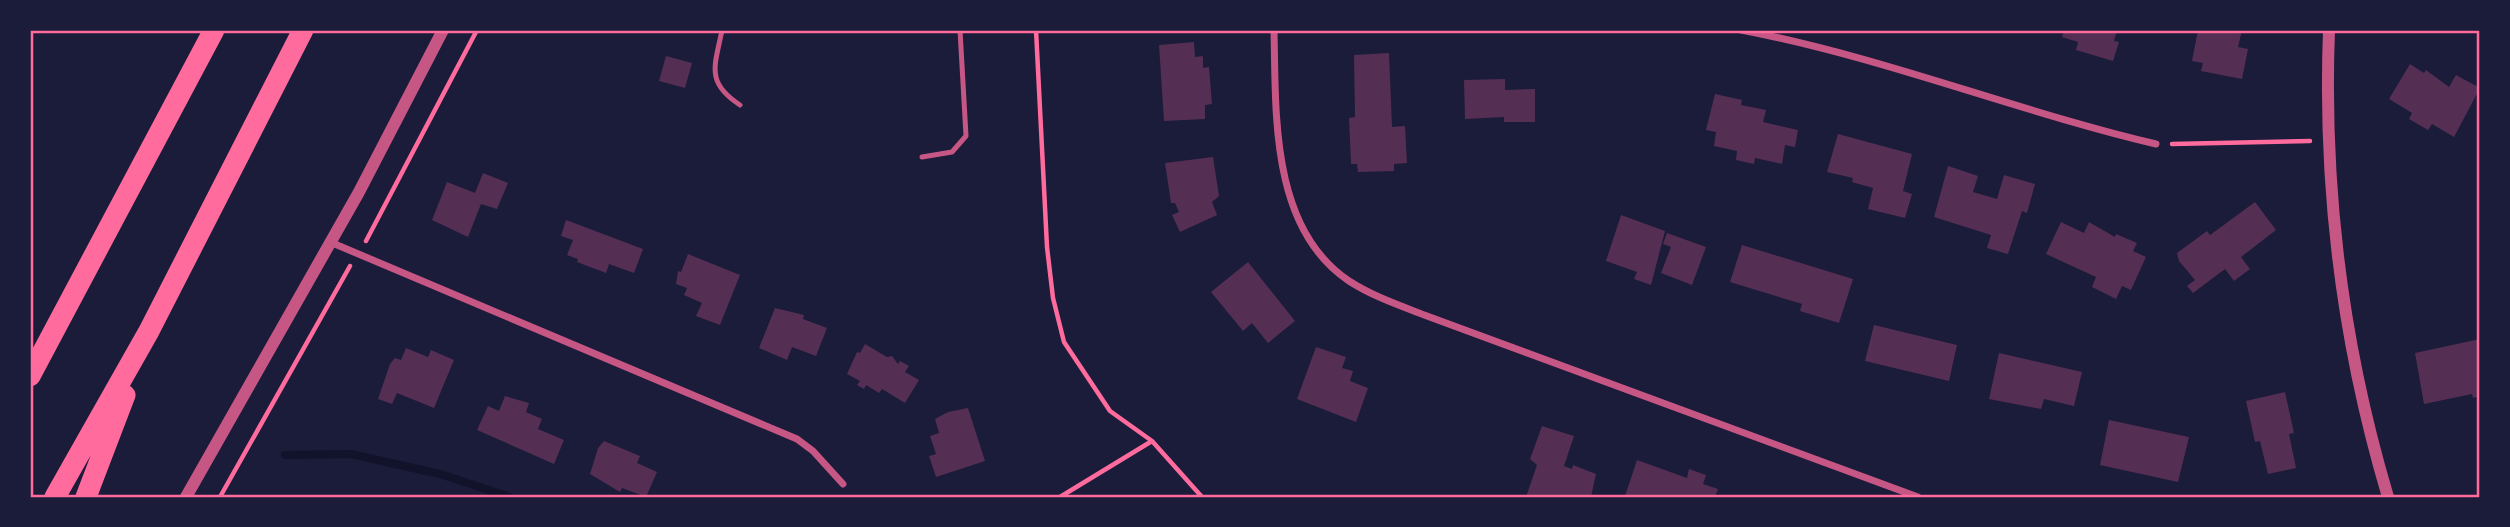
<svg xmlns="http://www.w3.org/2000/svg" width="2510" height="527" font-family="'Public Sans',sans-serif">
	<style>
		.lines { fill: none; stroke-linecap: round; stroke-linejoin: round }
		.stream { stroke: #12122b; stroke-width: 8 }
		.building { fill: #542f53 }
		.path { stroke: #ff6b9d; stroke-width: 4.5 }
		.service { stroke: #c65784; stroke-width: 5 }
		.minor { stroke: #c65784; stroke-width: 7 }
		.tertiary { stroke: #c65784; stroke-width: 12 }
		.motorway { stroke: #ff6b9d; stroke-width: 21 }
		.neatline { fill: none; stroke: #ff6b9d; stroke-width: 2.5 }
	</style>
	<rect width="100%" height="100%" fill="#1b1b3a"/>
	<g class="lines">
		<path class="stream" d="M285 455 351 454 440 474 510 497"/>
	</g>
	<path class="building" d="M2064 30H2117L2114 41 2119 42 2113 61 2076 50 2078 42 2062 37Z
		M2198 30H2242L2238 47 2248 49 2242 79 2201 71 2203 63 2192 61Z
		M1194 42 1195 57 1203 56V68L1209 67 1212 104 1205 105V119L1164 121 1159 45Z
		M1389 53 1392 127 1405 126 1407 163 1394 164V171L1358 172 1357 164H1351L1349 118 1355 117 1354 55Z
		M666 56 692 63 685 88 659 81Z
		M2410 64 2424 73 2426 70 2449 87 2456 75 2480 88 2454 137 2432 124 2428 130 2409 119 2412 113 2389 99Z
		M1505 79V90L1535 89V122H1504V117L1465 119 1464 80Z
		M1715 94 1742 100 1741 105 1766 110 1763 122 1798 130 1795 147 1785 145 1782 164 1755 158 1754 164 1736 160 1737 151 1714 146 1716 132 1706 130Z
		M1838 134 1912 154 1903 191 1912 194 1905 218 1868 209 1873 188 1852 182 1853 178 1827 172Z
		M1213 157 1219 196 1212 202 1217 215 1180 232 1172 215 1179 212 1175 203H1171L1165 163Z
		M1948 166 1978 176 1973 192 1997 199 2004 175 2035 184 2027 213 2022 211 2008 254 1987 248 1991 235 1934 217Z
		M483 173 508 183 497 209 481 204 468 237 432 220 447 182 475 193Z
		M2255 202 2276 230 2241 257 2250 269 2234 281 2225 269 2193 293 2187 286 2195 280 2179 261 2177 253 2207 231 2210 235Z
		M1621 215 1665 231 1651 285 1634 279 1637 272 1606 261Z
		M566 220 643 249 634 273 609 264 606 273 577 262 578 259 567 255 573 240 561 236Z
		M2061 222 2084 233 2089 222 2115 237 2116 234 2137 243 2133 251 2146 257 2131 290 2122 286 2116 299 2092 287 2096 277 2046 254Z
		M1667 233 1706 247 1692 285 1661 273 1671 247 1663 244Z
		M1742 245 1853 279 1839 323 1800 311 1802 304 1730 282Z
		M688 254 740 275 720 325 696 316 702 303 684 295 687 288 676 284 678 271 681 272Z
		M1248 262 1295 321 1268 343 1252 323 1243 331 1211 292Z
		M775 308 804 315 803 319 827 328 816 356 792 347 787 360 759 348Z
		M1874 325 1957 345 1949 381 1865 361Z
		M2480 339V396L2473 398 2472 394 2424 404 2415 353Z
		M865 344 887 357 892 356 898 364 900 361 909 366 905 372 919 380 905 403 882 389 879 393 866 385 864 389 857 385 860 381 847 374 857 352 860 353Z
		M1316 347 1346 357 1342 368 1353 371 1350 381 1368 388 1356 422 1297 399Z
		M406 348 428 357 431 350 454 360 434 408 397 393 392 404 378 399 390 364 395 358 401 360Z
		M1999 353 2082 372 2074 406 2044 399 2041 409 1989 399Z
		M2285 392 2294 433 2289 434 2296 468 2268 474 2260 441 2255 442 2246 401Z
		M505 396 529 403 526 412 542 419 538 429 564 440 554 464 477 430 488 406 499 411Z
		M968 408 985 461 936 477 929 456 936 454 930 436 939 433 935 419 948 412Z
		M2109 420 2189 437 2178 482 2100 465Z
		M1542 426 1574 436 1564 466 1572 469 1573 465 1596 474 1591 497H1526L1537 465 1530 459Z
		M604 441 640 456 637 463 657 472 646 497 622 488 620 492 590 474 598 448Z
		M1637 460 1687 478 1689 469 1706 475 1703 484 1718 489 1715 497 1625 496Z"/>
	<g class="lines">
		<path class="path" d="M1036 30 1047 247 1053 298 1064 342 1110 411 1152 441 1202 497
			M2172 144 2310 141
			M366 241 477 30
			M220 497 350 266
			M1060 497 1152 441"/>
		<path class="service" d="M722 30C715 66 705 82 740 105
			M922 157 952 152 966 136 960 30"/>
		<path class="minor" d="M1274 30C1276 113 1270 228 1349 281 1372 296 1401 306 1427 316L1918 497
			M1741 30C1883 57 2016 111 2156 144
			M330 242 797 439 813 451 843 484"/>
		<path class="tertiary" d="M2329 30C2323 187 2343 346 2388 497
			M186 497 359 192 443 30"/>
		<path class="motorway" d="M30 376 214 30
			M55 497 149 331 303 30
			M86 497 125 395"/>
	</g>
	<rect width="2510" height="527" fill="none" stroke="#1b1b3a" stroke-width="63"/>
	<rect x="32" y="32" width="2446" height="464" class="neatline"/>
</svg>
